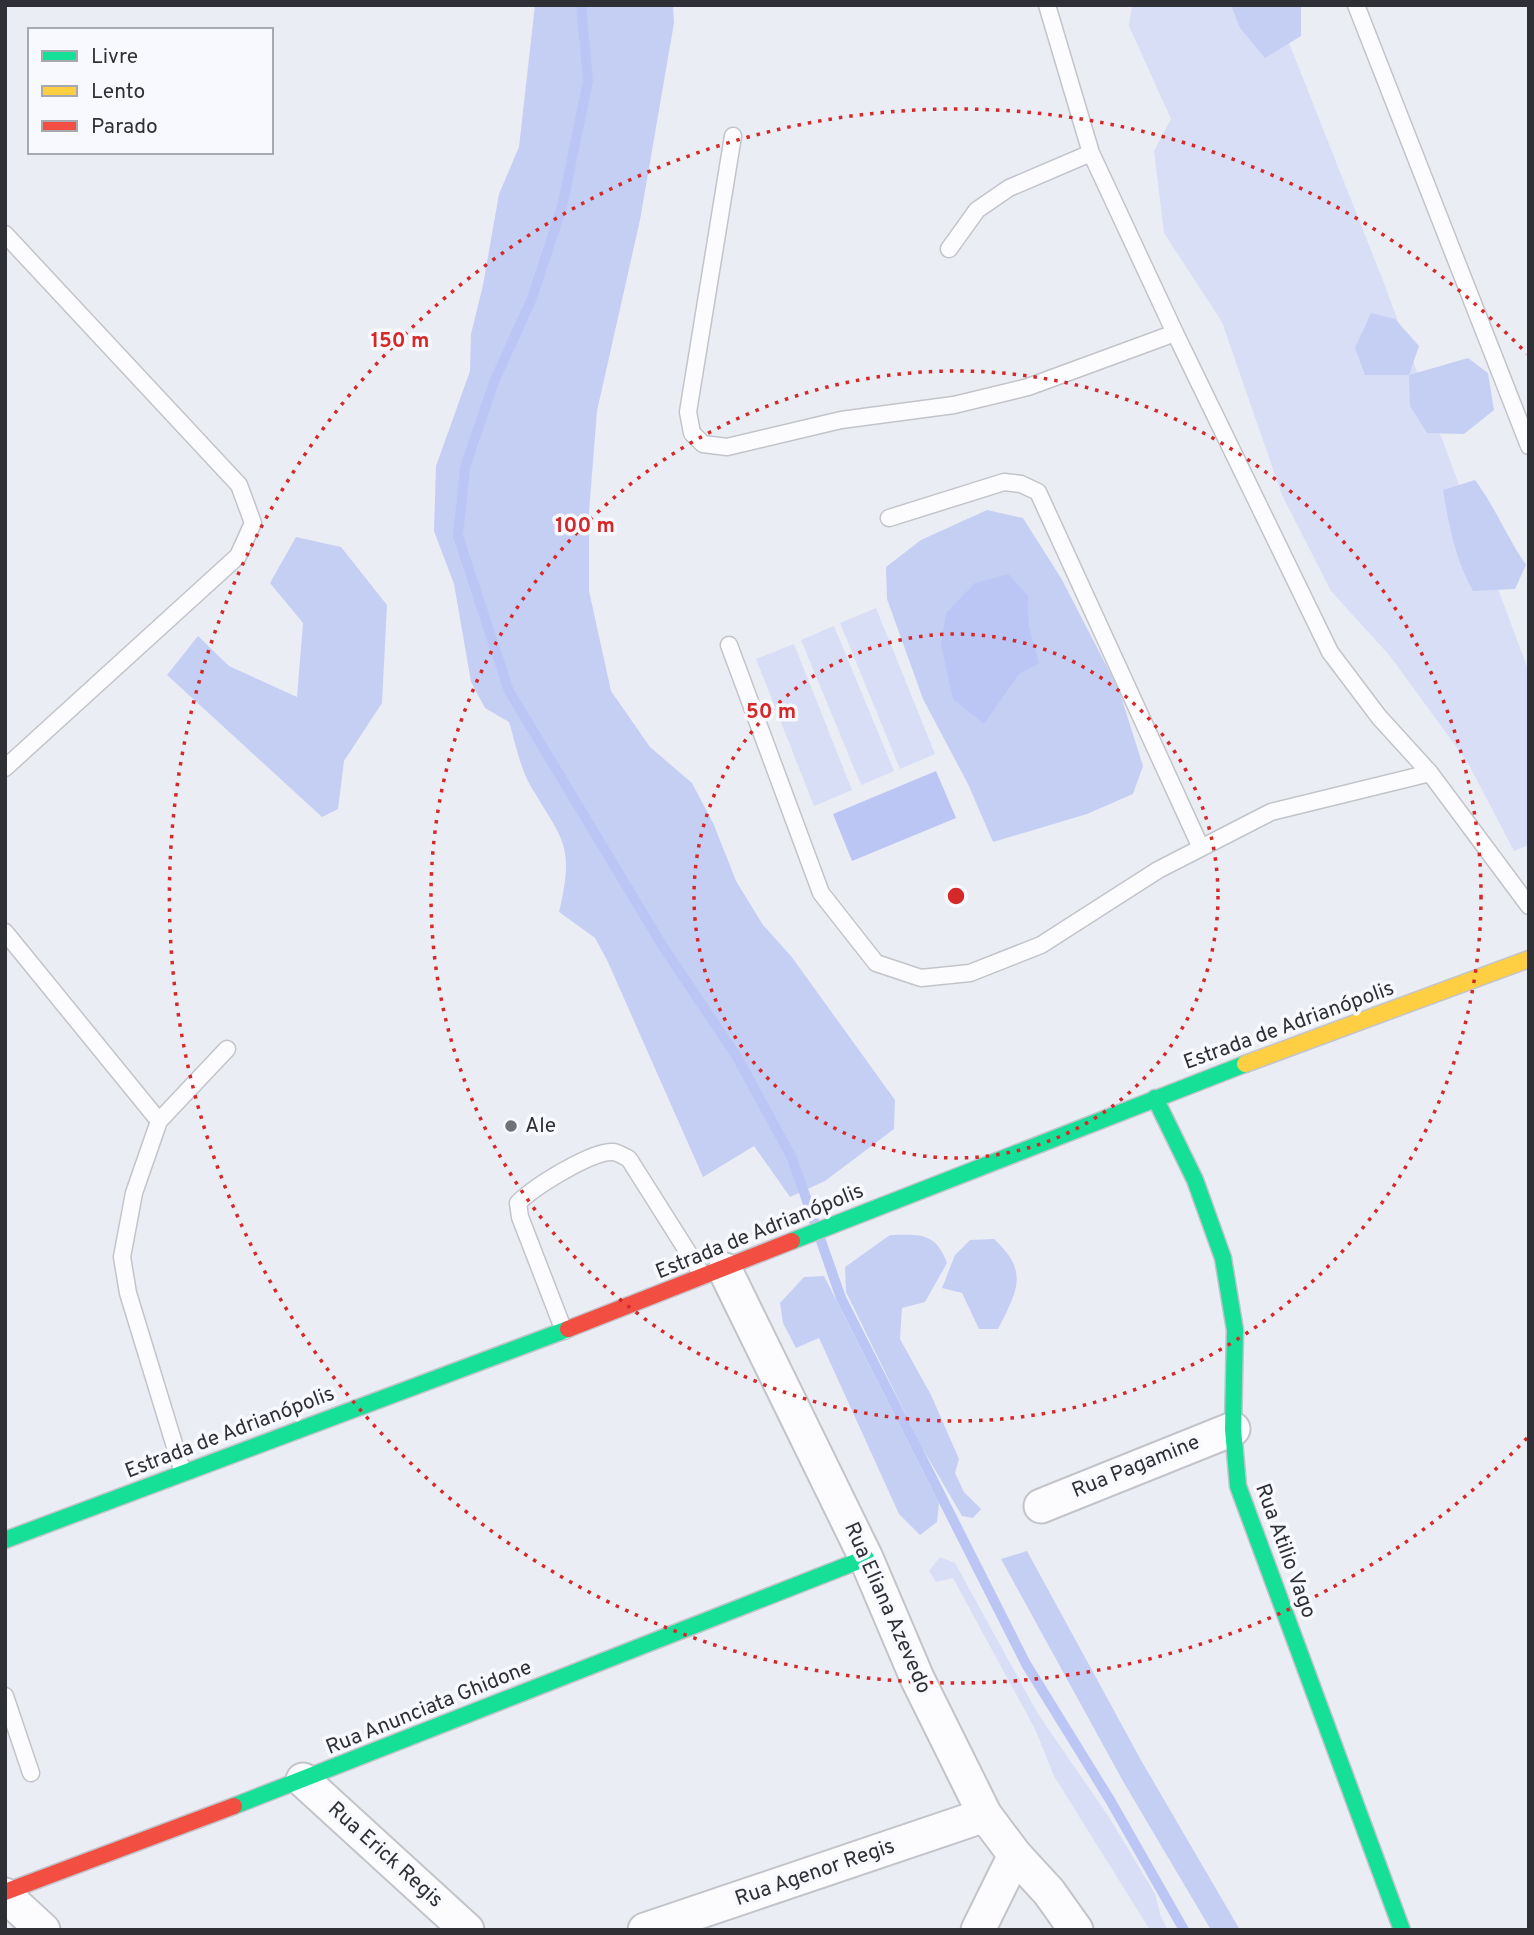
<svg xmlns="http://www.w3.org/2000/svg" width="1534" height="1935" font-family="Overpass,sans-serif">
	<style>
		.green { fill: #d7def6 }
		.forest { fill: #c5cff4 }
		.water { fill: #bbc6f4 }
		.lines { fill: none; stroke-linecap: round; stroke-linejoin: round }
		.stream { stroke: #bbc6f4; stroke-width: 10 }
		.lane-casing { stroke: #c2c4ca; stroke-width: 19 }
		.street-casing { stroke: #c2c4ca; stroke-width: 37 }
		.fast-casing { stroke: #c2c4ca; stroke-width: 19 }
		.slow-casing { stroke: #c2c4ca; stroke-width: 19 }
		.jam-casing { stroke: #c2c4ca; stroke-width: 19 }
		.lane { stroke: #fcfcfe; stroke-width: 16 }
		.street { stroke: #fcfcfe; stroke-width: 33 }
		.fast { stroke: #16e098; stroke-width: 16 }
		.slow { stroke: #ffcf43; stroke-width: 16 }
		.jam { stroke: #f24e42; stroke-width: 16 }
		.ring { fill: none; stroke: #d62828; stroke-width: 3.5; stroke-dasharray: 3.5 7 }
		.poi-dot { fill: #707278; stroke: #f7f9fe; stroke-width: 2.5 }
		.labels { text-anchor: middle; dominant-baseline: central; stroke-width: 7; stroke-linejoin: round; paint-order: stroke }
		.street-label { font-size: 21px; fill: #2e3035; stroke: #f7f9fe }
		.poi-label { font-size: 21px; fill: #2e3035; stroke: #f7f9fe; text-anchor: start }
		.centre { fill: #d62828; stroke: #f7f9fe; stroke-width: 3.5 }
		.ring-label { font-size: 21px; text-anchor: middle; font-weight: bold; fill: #d62828; stroke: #f7f9fe; stroke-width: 7; stroke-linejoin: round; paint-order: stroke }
	</style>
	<rect width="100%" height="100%" fill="#ebedf5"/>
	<path class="green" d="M1132 5H1274L1382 278 1529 672V845L1514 851 1468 763 1390 656 1331 591 1282 495 1222 322 1164 233 1154 151 1171 119 1129 26Z
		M876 608 935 754 900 769 840 623Z
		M834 626 894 771 861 785 801 640Z
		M794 644 852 790 814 806 756 659Z
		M940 1557 955 1563 1038 1714 1109 1817 1155 1894 1161 1917 1168 1930H1150L1054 1776 1035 1729 953 1578 936 1582 929 1571Z"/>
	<path class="forest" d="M535 5H673L674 23 640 220 597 411 589 512V591L611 691 650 747 692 783 714 825 736 881 763 925 791 956 895 1100 894 1129 825 1181 790 1197 754 1146 703 1177 607 960 595 938 559 912C575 844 563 841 530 785 520 767 515 742 509 722L485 708 471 682 454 584 434 531 436 466 470 371 471 334 483 285 499 194 519 147Z
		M1231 5H1301V36L1265 58 1240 28Z
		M1371 313 1395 319 1419 346 1409 375 1468 358 1488 373 1494 410 1464 434 1427 433 1410 406 1409 375H1365L1355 348Z
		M1475 480C1495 507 1507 537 1526 565L1515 589 1473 591C1455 559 1449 525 1443 490Z
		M987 510 1023 518 1061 578 1119 690 1143 766 1133 794 1087 814 993 842 968 784 923 699 887 599 886 567 921 540Z
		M296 537 341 547 387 605 382 703 344 761 338 809 322 817 167 675 198 636 229 666 297 697 303 623 270 583Z
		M890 1235C919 1235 935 1231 947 1263L925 1302 902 1308 900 1339 931 1395 959 1459 955 1473 964 1492 981 1509 973 1518 962 1516 920 1444 846 1292 845 1267Z
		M994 1239C1030 1272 1017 1291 998 1329H979L962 1293 942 1288 955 1255 970 1240Z
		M824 1276 939 1503 937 1522 920 1535 899 1514 819 1338 796 1348 783 1323 780 1303 804 1277Z
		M1027 1551 1142 1762 1240 1930H1211L1124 1783 1001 1559Z"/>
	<path class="water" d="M1008 574 1028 596 1029 627 1039 663 1019 674 984 724 953 699 941 645 946 613 975 583Z
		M936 771 956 818 852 861 833 814Z"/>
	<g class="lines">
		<path class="stream" d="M581 5 588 81 562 207 532 298 494 382 465 467 458 536 509 691 662 945 737 1057 792 1158 841 1298 1026 1664 1110 1800 1184 1930"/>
		<defs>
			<path id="lane" d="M1047 5 1091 153 1175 333
				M1356 5 1529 446
				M733 136 688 412 692 433 703 444 727 447 841 420 954 405 1028 387 1175 333 1330 652 1379 717 1430 773 1529 906
				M5 234 239 485 253 523 238 556 5 768
				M949 249 977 210 1009 188 1091 153
				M889 518 1004 482 1021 484 1038 492 1201 848
				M729 645 821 893 876 963 921 978 970 973 1041 945 1158 870 1271 812 1430 773
				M5 932 159 1121 134 1193 122 1257 128 1293 183 1473
				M159 1121 227 1049
				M564 1331 520 1217 518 1203C534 1187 592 1150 614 1152 619 1153 625 1157 629 1159L703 1276
				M5 1696 31 1773"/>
			<path id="street" d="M725 1270 866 1558 917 1678 985 1815 1015 1855 1049 1892 1076 1930
				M1041 1506 1233 1429
				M303 1780 467 1930
				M5 1895 43 1930
				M645 1930 985 1815
				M978 1930 1015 1855"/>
			<path id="fast" d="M1155 1098 1195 1180 1223 1258 1235 1330 1233 1429 1238 1486 1402 1930
				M792 1241 1245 1064
				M5 1540 568 1329
				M234 1806 866 1558"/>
			<path id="slow" d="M1245 1064 1529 959"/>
			<path id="jam" d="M568 1329 792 1241
				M5 1892 234 1806"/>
		</defs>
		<use href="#lane" class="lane-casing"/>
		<use href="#street" class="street-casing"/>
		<use href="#fast" class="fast-casing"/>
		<use href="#slow" class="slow-casing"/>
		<use href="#jam" class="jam-casing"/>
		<use href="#lane" class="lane"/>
		<use href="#street" class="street"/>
		<use href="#fast" class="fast"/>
		<use href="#slow" class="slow"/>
		<use href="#jam" class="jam"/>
	</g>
	<g class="ring">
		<circle cx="956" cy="896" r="262"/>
		<circle cx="956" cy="896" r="525"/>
		<path d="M1527 1438A787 787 0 1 1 1527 354"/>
	</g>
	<circle class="poi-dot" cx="511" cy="1126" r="7"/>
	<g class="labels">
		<g class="street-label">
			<text transform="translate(1289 1026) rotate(-20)">Estrada de Adrianópolis</text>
			<text transform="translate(760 1232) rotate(-22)">Estrada de Adrianópolis</text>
			<text transform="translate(230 1433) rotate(-21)">Estrada de Adrianópolis</text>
			<text transform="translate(1136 1467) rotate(-22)">Rua Pagamine</text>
			<text transform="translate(1285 1551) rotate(70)">Rua Atilio Vago</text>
			<text transform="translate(887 1608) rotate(66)">Rua Eliana Azevedo</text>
			<text transform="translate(429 1708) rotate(-22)">Rua Anunciata Ghidone</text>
			<text transform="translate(385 1855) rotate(42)">Rua Erick Regis</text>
			<text transform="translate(815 1873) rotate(-19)">Rua Agenor Regis</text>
		</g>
		<g class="poi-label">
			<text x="525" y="1126">Ale</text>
		</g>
	</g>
	<circle cx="956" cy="896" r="10" class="centre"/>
	<g class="ring-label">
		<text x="400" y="347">150 m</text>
		<text x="585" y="532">100 m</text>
		<text x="771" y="718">50 m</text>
	</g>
	<rect width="1534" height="1935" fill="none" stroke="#2e3035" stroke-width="14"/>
	<rect x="28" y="28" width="245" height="126" fill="#f7f9fe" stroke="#a7a9ae" stroke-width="2"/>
	<rect x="42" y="51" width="35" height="10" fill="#16e098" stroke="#a7a9ae" stroke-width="2"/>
	<text x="91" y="63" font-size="21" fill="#2e3035">Livre</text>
	<rect x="42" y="86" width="35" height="10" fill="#ffcf43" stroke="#a7a9ae" stroke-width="2"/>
	<text x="91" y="98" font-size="21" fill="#2e3035">Lento</text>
	<rect x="42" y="121" width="35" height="10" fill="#f24e42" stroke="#a7a9ae" stroke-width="2"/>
	<text x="91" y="133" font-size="21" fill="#2e3035">Parado</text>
</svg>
